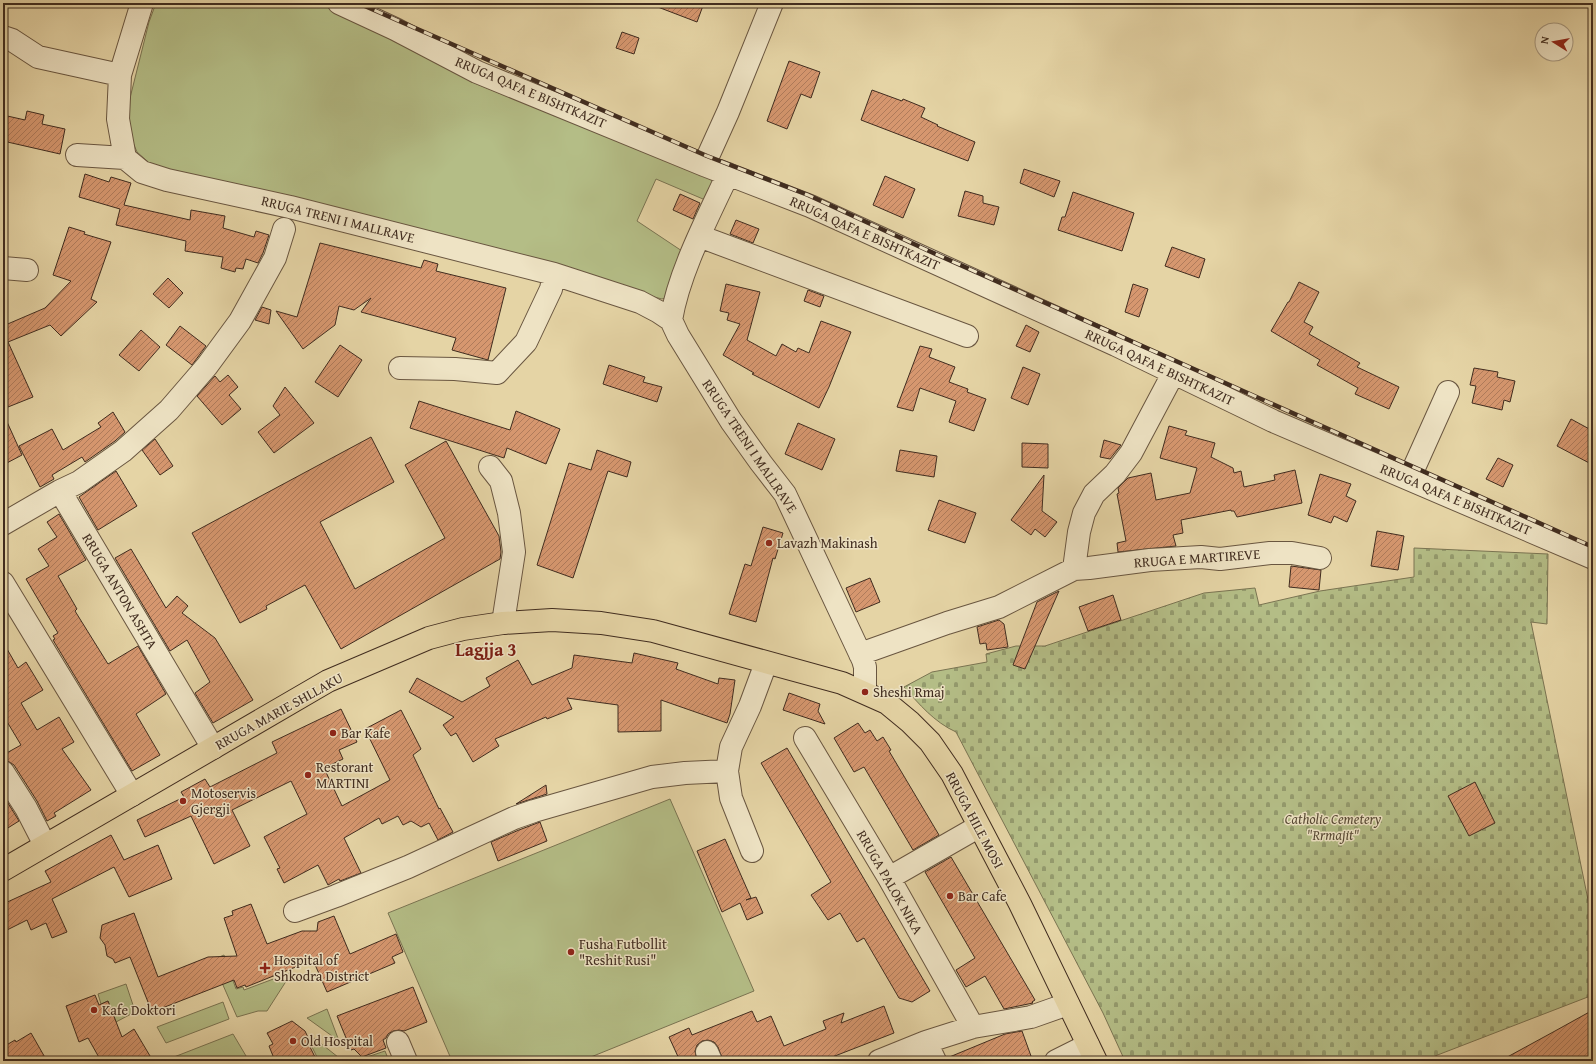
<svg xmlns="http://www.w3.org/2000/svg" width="1596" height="1064" font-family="'Gentium Book Plus',serif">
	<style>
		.cemetery { fill: url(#cemetery-stones); stroke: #7a7452 }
		.green { fill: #b4bd86; stroke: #7a7452 }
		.building { fill: url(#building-hatch); stroke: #402c1f }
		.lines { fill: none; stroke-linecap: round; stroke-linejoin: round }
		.minor-casing { stroke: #695640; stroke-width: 24 }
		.major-casing { stroke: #402c1f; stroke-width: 24 }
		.minor { stroke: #eee3c4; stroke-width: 22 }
		.major { stroke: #e5d4a5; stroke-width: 22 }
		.rail-casing { stroke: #402c1f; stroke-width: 4.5 }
		.rail { stroke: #eee3c4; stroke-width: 3; stroke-dasharray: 9; stroke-linecap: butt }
		.poi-dot { fill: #8f2418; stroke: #eee3c4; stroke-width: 1.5 }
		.labels { text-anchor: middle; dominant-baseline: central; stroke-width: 3; stroke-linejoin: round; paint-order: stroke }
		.street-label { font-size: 14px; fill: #402c1f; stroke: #eee3c4 }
		.poi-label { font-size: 14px; fill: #402c1f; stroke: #eee3c4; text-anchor: start }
		.park-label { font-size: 14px; font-style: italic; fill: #574934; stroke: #eee3c4 }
		.district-label { font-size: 18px; font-weight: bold; fill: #7a1f14; stroke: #eee3c4 }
	</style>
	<defs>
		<pattern id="cemetery-stones" width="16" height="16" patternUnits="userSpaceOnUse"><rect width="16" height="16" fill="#b4bd86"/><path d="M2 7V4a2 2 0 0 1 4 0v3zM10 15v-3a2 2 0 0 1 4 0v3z" fill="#949a6d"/></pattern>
		<pattern id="building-hatch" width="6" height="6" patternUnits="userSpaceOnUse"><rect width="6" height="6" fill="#d6976f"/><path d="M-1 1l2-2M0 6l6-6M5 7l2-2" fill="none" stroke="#af7b5b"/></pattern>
	</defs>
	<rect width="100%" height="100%" fill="#e5d4a5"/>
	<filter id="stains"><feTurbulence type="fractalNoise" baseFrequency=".005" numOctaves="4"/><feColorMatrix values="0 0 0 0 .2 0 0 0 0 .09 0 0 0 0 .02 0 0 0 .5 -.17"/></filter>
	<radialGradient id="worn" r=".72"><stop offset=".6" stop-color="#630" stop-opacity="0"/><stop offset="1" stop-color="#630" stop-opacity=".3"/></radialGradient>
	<path class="cemetery" d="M1414 548 1548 554 1547 624 1531 622 1593 924V995L1422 1061H1125L1103 1013 956 732C934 722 919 704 904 687L932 672 987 662 986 654 1016 646H1045L1204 593 1255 588 1259 605 1320 591 1414 577Z"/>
	<path class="green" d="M156 3H323L327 4 362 19 472 82 707 177 715 183 710 202 656 179 637 221 685 253 671 296 662 299 155 168 137 152 129 133 127 110 149 22Z
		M670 799 754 991 581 1061H452L388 913Z
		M224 955 236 989 243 987 244 990 292 972 267 1011H258L237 1017 212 960Z
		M126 984 134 1008 131 1014 116 1022 108 1001 101 1004 98 994Z
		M223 1002 229 1019 166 1043 157 1027Z
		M327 1009 339 1041 307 1018Z
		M233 1034 249 1061H177L174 1057Z
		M314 1038 343 1061H313L312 1060 317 1057 312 1047 317 1045Z
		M385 1051 389 1061H363L361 1059Z"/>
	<path class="building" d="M650 3H704L697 22 650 4Z
		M622 32 639 38 634 54 616 48Z
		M789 61 820 72 811 98 801 94 787 129 767 121Z
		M872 90 902 101 903 99 925 108 921 117 938 125 937 126 975 142 968 161 861 120Z
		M27 111 44 115 42 124 65 129 60 154 3 141V115L25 120Z
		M1024 169 1060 181 1054 197 1020 183Z
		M85 174 109 182 111 177 131 183 124 205 190 220 191 210 225 216 223 228 254 237 256 231 269 235 263 253 258 263 246 259 243 269 236 268 235 272 221 268 223 257 185 251 186 241 116 225 120 209 79 197Z
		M885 176 915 189 903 218 873 205Z
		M965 191 983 196V203L999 207 994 225 958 216Z
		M1073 192 1134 213 1122 251 1058 230 1062 217H1065Z
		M680 194 700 203 693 219 673 210Z
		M736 220 759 229 753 243 730 234Z
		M69 227 85 232 84 234 111 242 91 299 97 302 61 336 50 325 8 342 33 397 3 409V326L45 308 71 281 53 275Z
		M320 243 421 268 424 260 438 264 436 271 506 288 488 360 452 350 456 338 361 312 371 298 354 310 339 306 335 325 303 349 276 311 297 317Z
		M1172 247 1205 259 1199 278 1165 266Z
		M168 278 183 293 169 308 153 294Z
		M1299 282 1319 292 1304 322 1313 327 1309 334 1360 363 1357 367 1399 387 1389 409 1355 394 1358 388 1317 365 1320 360 1271 331 1288 302H1289Z
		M726 284 760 292 747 340 776 356 782 344 796 352 798 348 809 353 821 321 851 332 829 387 819 408 752 374 754 373 723 355 740 324 727 320 729 313 720 311Z
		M1133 284 1148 289 1139 317 1125 312Z
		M808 290 824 296 820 307 804 301Z
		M262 307 271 310 269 324 255 320Z
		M1026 325 1039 332 1030 352 1016 346Z
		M180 326 206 346 192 365 166 345Z
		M141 330 160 347 139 371 119 355Z
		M340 345 362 360 338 397 315 382Z
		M920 346 932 349 929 357 955 367 949 382 968 389 967 392 986 399 974 431 949 422 956 401 920 388 913 411 897 407Z
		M609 365 645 377 643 382 662 387 657 402 603 384Z
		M1023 367 1040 374 1028 405 1011 398Z
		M1474 368 1498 372 1497 377 1515 381 1510 402 1504 400 1502 410 1472 403 1476 386 1470 385Z
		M228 375 238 387 229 395 241 409 222 425 197 396 215 376 220 382Z
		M285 387 314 423 274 453 258 432 280 415 273 406Z
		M419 401 510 430 516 411 560 429 546 464 507 448 504 458 410 428Z
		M113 412 125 432 115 441 85 462 82 457 52 475 54 479 40 487 19 446 52 429 63 450 101 427 98 423Z
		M3 413 22 455 3 465Z
		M1571 419 1593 431V465L1557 446Z
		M798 423 835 439 822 470 785 454Z
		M1169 426 1187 431 1185 435 1215 443 1211 457 1233 468 1234 473 1241 471 1244 487 1275 480 1274 475 1295 470 1302 503 1237 517 1234 511H1231V510L1181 520 1183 533 1173 535 1176 546 1118 552 1117 543 1126 541 1117 494 1119 493 1118 488 1128 478 1151 473 1156 500 1190 493 1197 468 1160 458Z
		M371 437 394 482 320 522 355 589 445 538 405 465 446 441 499 536 501 552 500 559 341 649 305 585 266 606 267 609 240 623 192 533Z
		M155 439 173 466 160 475 142 450Z
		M1104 440 1121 445 1110 459 1100 457Z
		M1022 443 1048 444V468L1022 467Z
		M597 450 631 462 627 477 608 471 573 578 537 565 569 463 591 470Z
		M900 450 937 456 934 477 896 471Z
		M1498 458 1513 465 1503 487 1486 479Z
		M116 471 137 506 98 530 79 497Z
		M1320 474 1351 484 1346 496 1356 501 1347 522 1334 516 1331 523 1308 515Z
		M1044 475 1042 511 1057 522 1045 537 1035 529 1031 535 1011 520Z
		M939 500 976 513 965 543 928 530Z
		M59 514 86 560 58 576 77 609 75 611 108 664 138 646 166 694 136 714 160 755 132 771 53 640 55 639 53 636 58 633 26 579 49 566 38 549 57 537 47 522Z
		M763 527 783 533 775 559 773 558 756 622 729 614 745 564 751 566Z
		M1377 531 1404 536 1398 570 1371 566Z
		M131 549 166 608 177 596 188 606 182 613 215 638 253 700 213 723 195 693 210 682 187 640 170 651 115 558Z
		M1291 566 1321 570 1319 590 1289 587Z
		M870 578 880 602 856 612 846 588Z
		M1059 591 1025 669 1013 665 1037 602Z
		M1113 595 1121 620 1088 631 1079 607Z
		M999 620 1004 624 1008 647 987 650 986 643 980 644 977 627Z
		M3 642 18 668 26 662 43 690 21 703 37 730 59 717 74 742 62 749 91 790 54 813 56 816 47 821 37 801 14 765 3 758V755L21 745 3 715Z
		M634 653 678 663 676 669 718 684 719 678 735 680 730 714 727 723 661 700V731L618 732V705L567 698 572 709 547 719 546 717 495 739 499 746 473 762 456 733 451 736 443 725 454 717 409 692 417 678 462 702 490 686 486 678 518 660 532 685 572 668 574 655 632 663Z
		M789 693 820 704 818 711 825 724 783 710Z
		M341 709 357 742 339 750 343 759 324 768 342 806 390 780 365 729 401 710 421 749 413 755 439 809 440 808 453 832 438 840 429 823 421 827 411 821 403 825 398 816 382 824 379 818 344 838 361 873 340 881 339 879 328 885 318 865 284 883 277 869 280 868 264 837 307 814 291 781 232 810 250 846 214 864 191 816 145 837 137 820 184 797 181 792 205 779 210 787 277 753 272 742Z
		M858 723 865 733 870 730 877 741 883 737 891 750 889 751 939 835 913 850 864 767 854 772 834 738Z
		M787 748 930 991 912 1002 899 998 864 938 857 942 840 913 828 920 811 895 831 882 761 763Z
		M1475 782 1495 823 1469 836 1448 796Z
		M546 785 547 794 516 804Z
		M3 795 19 821 3 831Z
		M540 822 547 841 498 861 491 842 519 830Z
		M111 835 124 860 158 845 172 879 129 897 114 867 52 899 67 932 52 938 46 923 31 930 27 920 3 932V904L51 882 45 871Z
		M725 839 751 898 746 900 756 897 763 913 747 920 740 903 722 912 697 851Z
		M951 857 1035 1000 1032 1002 1033 1003 1004 1009 985 976 966 987 956 970 975 958 925 872Z
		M251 904 267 944 302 931H317L318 922 334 916 350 954 396 934 403 952 392 957 395 963 327 992 313 960 246 987 245 985 237 988 234 980 152 1012 130 957 115 963 113 959 107 956 105 945 100 938 102 925 134 913 158 977 208 957 237 956 224 918 233 915 232 911Z
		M413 987 427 1022 404 1031 399 1030 393 1031 388 1034 386 1038 383 1040 386 1048 362 1057 354 1049 351 1050 337 1016Z
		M95 995 99 1005 108 1001 122 1037 134 1029 153 1061H101L88 1038 79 1042 66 1006Z
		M884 1006 894 1033 822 1061H723L718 1047 714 1042 708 1040 702 1041 697 1045 695 1051 697 1061H680L669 1037 689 1028 692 1035 752 1011 757 1022 771 1016 784 1046 826 1029 823 1021 844 1013 841 1023Z
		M1593 1010V1061H1500L1555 1031Z
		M292 1021 305 1031 312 1046 310 1047 315 1057 307 1061H275L269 1046 273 1044 267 1033Z
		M1022 1031 1031 1056 1019 1061H947V1058L1005 1034Z
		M31 1033 47 1061H3V1047L15 1040 16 1042Z"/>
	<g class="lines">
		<defs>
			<path id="minor" d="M142 3 120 75 118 119 125 158 142 172 167 180 290 207 554 274 640 302 659 312 671 320 678 335 731 421 761 463 785 494 863 660 865 667V692
				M339 3 395 29 477 72 704 165 810 206 1116 345 1273 421 1593 558
				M3 37 12 40 38 57 120 75
				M77 155 125 158
				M704 165 728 112 772 3
				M699 236 967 336
				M3 268 27 270
				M671 320C679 272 707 219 728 174
				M400 368 455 369 497 373 526 342 551 289 554 274
				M490 467 501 481 509 513 514 552 503 623
				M1409 479 1448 392
				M60 491 213 748
				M3 524 60 491 79 482 123 451 169 410 207 366 240 321 275 258 284 229
				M1074 569 1089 568 1150 560 1201 557 1220 559 1270 553H1292L1320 558
				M3 583 132 795
				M860 654 947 623 999 607 1074 569 1079 532 1084 513 1094 494 1115 474 1131 453 1174 372
				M805 738 889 878 973 1027
				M3 772 26 808 45 845
				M752 851 731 798 727 771 731 747 750 706 766 663
				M889 878 978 827
				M295 911 336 896 408 867 514 818 534 811 652 777 685 773 727 771
				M398 1042 406 1061
				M926 1042 935 1061
				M707 1052 711 1061
				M879 1061 926 1042 973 1027 1031 1017 1068 1004
				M1056 1061 1088 1045"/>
			<path id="major" d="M3 870 328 681 429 638 463 629 503 623 552 620 601 623 653 631 842 683 887 703 910 722 930 742 952 774 1020 904 1096 1061"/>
		</defs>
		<use href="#minor" class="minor-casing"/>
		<use href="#major" class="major-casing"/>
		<use href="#minor" class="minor"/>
		<use href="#major" class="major"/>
		<defs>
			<path id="rail" d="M358 3 707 156 808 195 929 251 1593 547"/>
		</defs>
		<use href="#rail" class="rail-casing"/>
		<use href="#rail" class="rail"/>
	</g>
	<g class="poi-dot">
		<circle cx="769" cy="543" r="4"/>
		<circle cx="865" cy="692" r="4"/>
		<circle cx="333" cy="733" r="4"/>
		<circle cx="308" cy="775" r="4"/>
		<circle cx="183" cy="801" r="4"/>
		<circle cx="950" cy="896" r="4"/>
		<circle cx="571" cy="952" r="4"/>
		<path d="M263 962h4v4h4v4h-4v4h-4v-4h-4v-4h4z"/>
		<circle cx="94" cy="1010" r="4"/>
		<circle cx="293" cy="1041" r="4"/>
	</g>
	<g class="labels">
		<g class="street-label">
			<text transform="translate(531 92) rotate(23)">RRUGA QAFA E BISHTKAZIT</text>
			<text transform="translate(338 219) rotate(14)">RRUGA TRENI I MALLRAVE</text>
			<text transform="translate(865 233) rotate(24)">RRUGA QAFA E BISHTKAZIT</text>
			<text transform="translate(1160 367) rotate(25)">RRUGA QAFA E BISHTKAZIT</text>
			<text transform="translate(750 446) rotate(56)">RRUGA TRENI I MALLRAVE</text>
			<text transform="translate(1456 499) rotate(23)">RRUGA QAFA E BISHTKAZIT</text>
			<text transform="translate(1197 558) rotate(-4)">RRUGA E MARTIREVE</text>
			<text transform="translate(120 591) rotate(59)">RRUGA ANTON ASHTA</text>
			<text transform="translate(279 711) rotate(-29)">RRUGA MARIE SHLLAKU</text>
			<text transform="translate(975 820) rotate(62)">RRUGA HILE MOSI</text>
			<text transform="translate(890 882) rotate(60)">RRUGA PALOK NIKA</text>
		</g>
		<g class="poi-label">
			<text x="777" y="543">Lavazh Makinash</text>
			<text x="873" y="692">Sheshi Rmaj</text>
			<text x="341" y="733">Bar Kafe</text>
			<text x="316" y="767">Restorant<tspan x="316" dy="16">MARTINI</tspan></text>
			<text x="191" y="793">Motoservis<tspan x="191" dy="16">Gjergji</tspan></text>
			<text x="958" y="896">Bar Cafe</text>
			<text x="579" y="944">Fusha Futbollit<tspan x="579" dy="16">"Reshit Rusi"</tspan></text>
			<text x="274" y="960">Hospital of<tspan x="274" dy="16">Shkodra District</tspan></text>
			<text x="102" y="1010">Kafe Doktori</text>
			<text x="301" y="1041">Old Hospital</text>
		</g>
		<g class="park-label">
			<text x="1333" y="819">Catholic Cemetery<tspan x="1333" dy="16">"Rrmajit"</tspan></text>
		</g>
		<g class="district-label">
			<text x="486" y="649">Lagjja 3</text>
		</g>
	</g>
	<rect width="1596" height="1064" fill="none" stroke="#e5d4a5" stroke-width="16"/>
	<rect x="4" y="4" width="1588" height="1056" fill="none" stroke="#402c1f" stroke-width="2"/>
	<rect x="8" y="8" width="1580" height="1048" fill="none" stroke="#402c1f"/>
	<g transform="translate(1554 42) rotate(281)"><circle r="19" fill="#eee3c4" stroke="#a89a82"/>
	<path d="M0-3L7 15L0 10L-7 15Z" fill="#8f2418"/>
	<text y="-6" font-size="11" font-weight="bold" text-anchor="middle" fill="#402c1f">N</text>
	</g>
	<rect width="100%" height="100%" filter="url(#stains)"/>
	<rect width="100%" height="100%" fill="url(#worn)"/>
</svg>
